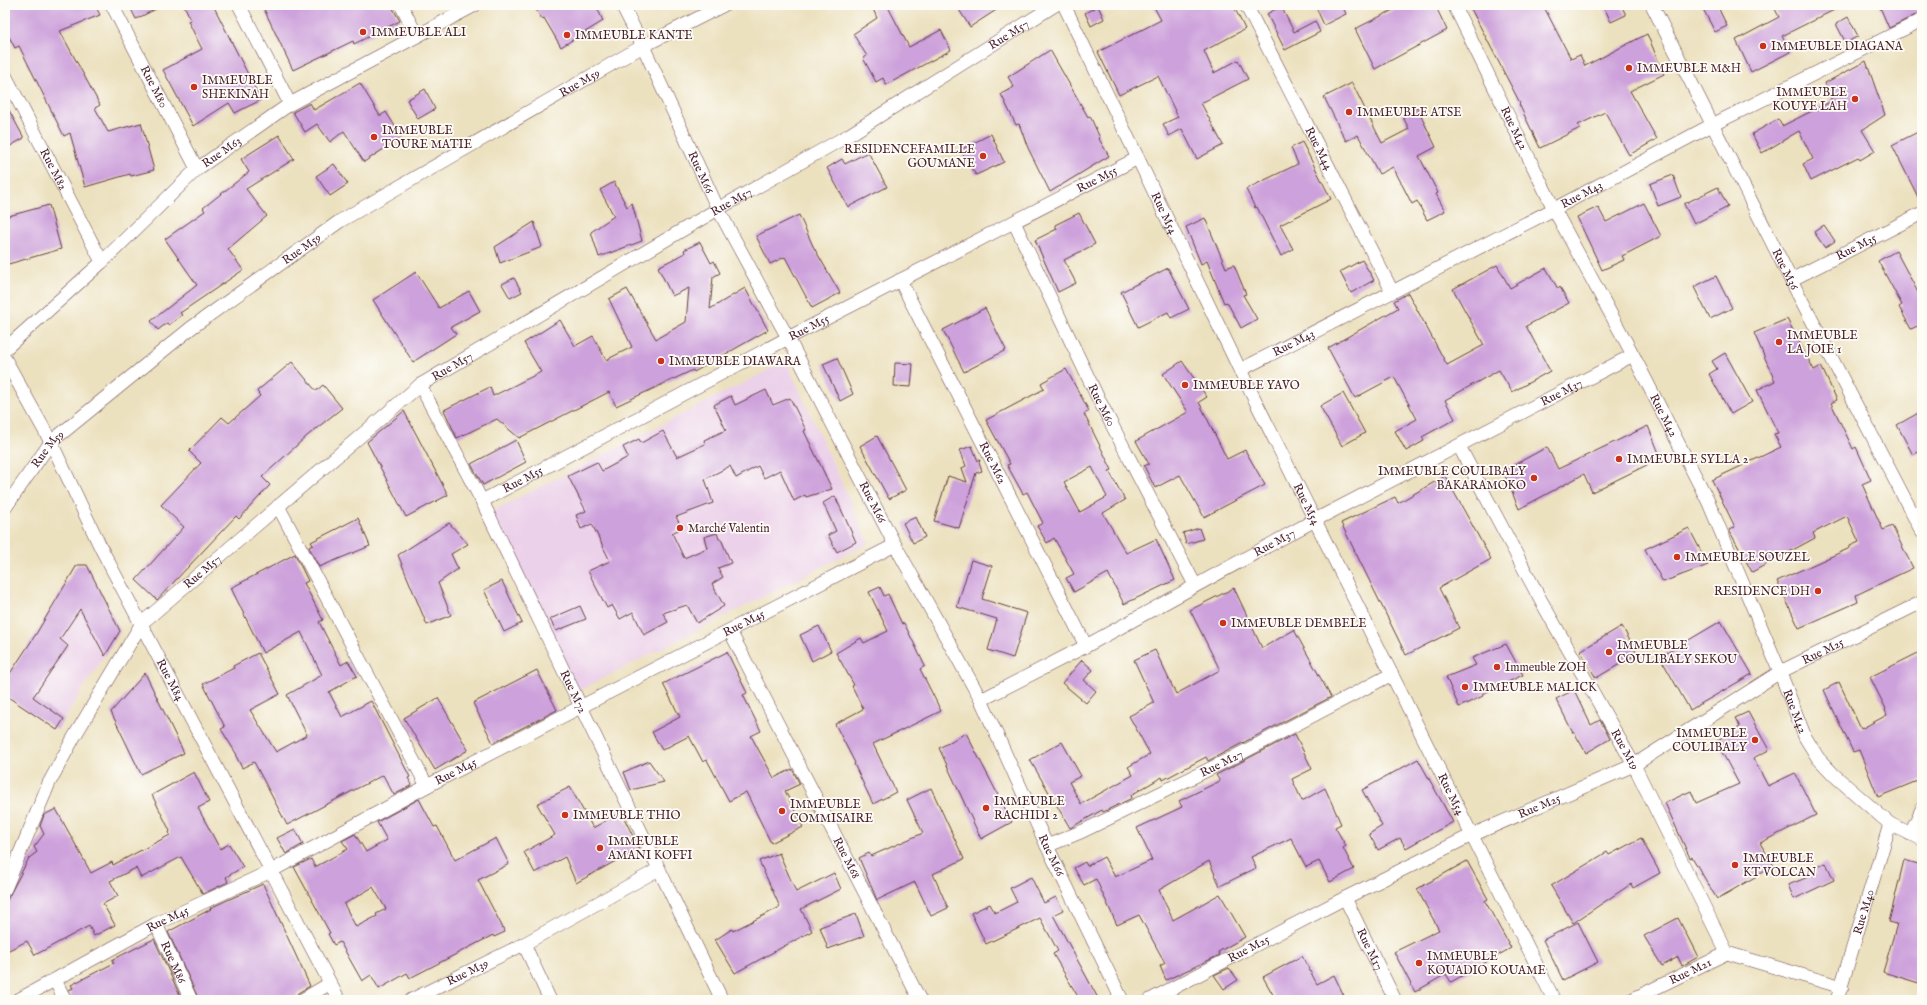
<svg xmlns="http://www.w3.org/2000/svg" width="1927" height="1005" font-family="'IM FELL English',serif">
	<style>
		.built { fill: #ecd1ea }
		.building { fill: #cda1db; fill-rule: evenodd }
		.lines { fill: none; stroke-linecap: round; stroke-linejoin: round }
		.street-casing { stroke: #623c41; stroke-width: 14 }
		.street { stroke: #fff; stroke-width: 13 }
		.poi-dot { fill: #c8321e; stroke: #fdfcf7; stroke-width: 1.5 }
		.labels { text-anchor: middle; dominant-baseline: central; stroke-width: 3.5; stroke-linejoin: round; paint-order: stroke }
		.poi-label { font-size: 12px; fill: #4a1f2b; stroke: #fdfcf7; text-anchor: start }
		.street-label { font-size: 12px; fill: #4a1f2b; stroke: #fdfcf7 }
	</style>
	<rect width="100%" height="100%" fill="#fdfcf7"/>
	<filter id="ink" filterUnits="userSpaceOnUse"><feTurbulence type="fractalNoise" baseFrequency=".025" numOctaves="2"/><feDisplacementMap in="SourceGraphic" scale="8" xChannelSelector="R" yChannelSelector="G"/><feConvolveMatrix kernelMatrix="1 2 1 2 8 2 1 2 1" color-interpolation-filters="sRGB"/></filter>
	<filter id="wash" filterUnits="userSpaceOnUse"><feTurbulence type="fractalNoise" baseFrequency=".012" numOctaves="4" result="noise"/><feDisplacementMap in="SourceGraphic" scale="16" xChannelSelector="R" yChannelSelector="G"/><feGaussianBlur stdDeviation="0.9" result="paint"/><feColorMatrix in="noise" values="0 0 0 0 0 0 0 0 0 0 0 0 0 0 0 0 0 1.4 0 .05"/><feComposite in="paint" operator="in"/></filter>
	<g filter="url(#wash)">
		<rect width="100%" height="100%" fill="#ece1bf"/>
		<path class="built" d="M786 361 869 543 578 691 491 512Z
			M77 565H87L120 631 57 730 5 695V681L36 634Z"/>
		<g id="blocks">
			<path class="building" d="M5 5H95L100 15 60 31 100 105 95 108 108 132 141 123 154 170 131 176 130 174 85 187 70 133 64 136 19 46 15 48 5 29Z
				M129 5H164L136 19Z
				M184 5H213L261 100 235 113 229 103 193 126 163 70 202 49 188 21 191 20Z
				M262 5H391L400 21 354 44 353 41 293 70Z
				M533 5H596L603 21 561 47 544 18 542 19Z
				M880 5H887L909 47 941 30 951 50 886 85 883 78 876 82 863 58 867 56 853 34 877 18 873 9Z
				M956 5H1004L970 27Z
				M1153 5H1233L1245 29 1204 51 1214 73 1238 60 1248 79 1201 103 1223 145 1197 159 1182 129 1169 136 1163 124 1178 117 1158 76 1119 95 1098 52 1161 20Z
				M1315 5H1342L1346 14 1324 25Z
				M1403 5H1435L1447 30 1375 69 1355 29Z
				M1469 5H1543L1571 59 1580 55 1585 66 1647 34 1664 74 1630 91 1657 139 1629 155 1605 112 1578 125 1580 128 1540 148 1519 104 1520 103Z
				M1603 5H1621L1626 15 1611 22Z
				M1701 5H1717L1727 26 1715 32Z
				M1773 5H1844L1782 36 1790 52 1751 72 1736 40 1779 17Z
				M1879 5H1922V12L1889 28Z
				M1098 6 1104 19 1091 26 1085 13Z
				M1281 6 1294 32 1315 21 1320 32 1285 50 1267 14Z
				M1848 17 1858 36 1846 43 1836 24Z
				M1050 50 1088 117 1090 116 1100 138 1099 139 1109 156 1050 192 1028 148 1019 124 1016 125 1001 94 1014 87 1008 77Z
				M1866 61 1885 115 1862 130 1875 151 1860 160 1858 157 1811 181 1803 164 1813 159 1799 131 1762 153 1752 134 1778 119 1782 126 1832 101 1825 83Z
				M360 83 380 116 386 112 402 137 364 162 344 131 330 142 317 124 305 132 293 112 310 103 314 110Z
				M1352 83 1382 143 1409 129 1402 115 1417 108 1436 147 1419 156 1438 193 1436 194 1445 211 1427 220 1417 201 1412 204 1393 167 1379 174 1358 135 1346 141 1324 97Z
				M425 89 435 109 418 119 407 100Z
				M5 103 24 138 5 149Z
				M1922 130V205L1892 145Z
				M991 134 1004 162 976 175 960 150Z
				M279 135 294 159 246 189 267 216 228 249 243 270 180 313 182 315 169 325 167 323 158 330 151 321 197 285 165 239 205 211 203 208 249 172 241 159Z
				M1302 142 1331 199 1280 225 1293 249 1281 256 1257 207 1255 208 1246 189 1298 164 1291 148Z
				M868 152 887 187 848 207 827 168 842 159 845 164Z
				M334 164 348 184 330 196 316 176Z
				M1673 175 1681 197 1658 206 1650 184Z
				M614 182 627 207 632 203 642 241 599 257 591 232 614 216 600 190Z
				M1718 187 1728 207 1694 224 1684 204Z
				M1644 203 1661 236 1622 256 1624 260 1602 270 1577 217 1598 207 1606 222Z
				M49 205 61 249 5 265V217Z
				M1079 213 1095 244 1064 260 1076 283 1058 292 1035 240 1057 229 1055 225Z
				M799 215 813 246 840 293 812 308 785 257 770 264 756 236Z
				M1205 218 1226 268 1234 265 1246 294 1243 295 1257 319 1241 328 1227 302 1224 303 1207 261 1201 264 1186 227Z
				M534 222 542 247 500 263 495 247Z
				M1824 225 1835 241 1825 248 1814 232Z
				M700 242 711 263 714 261 720 273 713 277 710 309 745 288 768 330 694 372 693 370 616 406 609 392 519 438 497 419 457 438 444 410 490 387 493 396 541 372 524 343 560 320 575 346 593 336 606 360 632 347 609 299 627 289 656 339 686 322 689 288 672 296 658 267 685 253 684 250Z
				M1896 251 1922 300V324L1911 329 1899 307 1902 305 1878 261Z
				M1362 260 1374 280 1351 293 1340 272Z
				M1497 265 1510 288 1546 268 1558 289 1560 287 1569 303 1526 326 1550 371 1512 392 1499 370 1445 400 1455 419 1422 437 1424 441 1406 451 1395 431 1417 419 1394 377 1355 398 1328 348 1398 308 1394 301 1408 293 1447 365 1484 345 1453 289Z
				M1168 268 1189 309 1171 318 1168 312 1138 327 1121 292Z
				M416 272 439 308 469 291 480 311 451 327 456 334 413 362 373 300Z
				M1716 276 1732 308 1710 319 1694 287Z
				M514 278 522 292 510 298 502 284Z
				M985 308 1006 350 964 372 943 330Z
				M1787 319 1814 370 1821 366 1837 400 1831 403 1853 449 1856 447 1871 480 1862 484 1883 530 1892 526 1913 568 1856 595 1858 602 1799 628 1777 581 1850 548V546L1859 542 1847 516 1813 533 1815 538 1752 572 1729 530 1735 527 1712 480 1781 447 1774 434 1778 433 1757 390 1775 381 1754 333Z
				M1725 353 1752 402 1731 414 1709 374 1717 369 1712 361Z
				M837 358 853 394 840 401 823 364Z
				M1182 361 1207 397 1199 402 1227 459 1245 450 1265 485 1204 517 1180 475 1155 488 1144 466 1149 464 1136 441 1188 412 1163 374Z
				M292 362 316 391 323 385 342 408 307 436 262 477 270 485 239 519 236 516 157 600 136 580 184 527 161 505 201 463 189 451 222 417 229 423 260 396 257 391Z
				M895 363 913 364 911 387 894 386Z
				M1066 369 1089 411 1084 414 1112 470 1109 471 1125 500 1103 513 1126 553 1156 539 1175 580 1124 604 1108 573 1074 592 1066 578 1074 574 1054 538 1047 543 1037 526 1043 523 1027 492 1023 494 1007 465 1010 464 986 420 1044 389 1041 383ZM1092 467 1107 497 1080 512 1064 482Z
				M766 390 773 405 790 398 806 430 804 431 832 489 806 497 805 495 794 501 780 470 764 478 758 466 736 478 730 466 705 479 713 503 676 517 682 528 672 533 684 558 707 548 704 537 717 533 719 539H721L731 563 718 568 723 577 712 584 724 606 697 623 687 605 663 613 668 622 644 635 633 612 620 619 612 605 607 608 597 589 588 571 610 561 592 524 581 529 576 515 586 511 568 476 597 462 602 471 628 457 623 447 639 439 641 443 663 431 677 457 705 444 704 440 726 430 714 405 731 396 735 405Z
				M1343 393 1365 433 1342 446 1320 406Z
				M404 411 448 495 406 517 367 442Z
				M1922 411V450L1913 455 1897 425Z
				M1648 426 1661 458 1592 492 1584 474 1519 509 1503 471 1547 447 1558 469Z
				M877 436 906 490 889 499 860 446Z
				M516 440 526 462 483 485 471 464Z
				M972 446 978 461 980 460 979 463 982 471 976 473 959 528 934 521 948 476 967 482 962 468 966 466 960 450Z
				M1445 476 1491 559 1439 588 1459 628 1406 655 1341 523 1395 497 1398 503Z
				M835 496 856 542 837 552 828 535 836 531 823 503Z
				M916 517 925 537 913 543 903 523Z
				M358 518 370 546 319 567 309 547 313 545 311 542Z
				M449 523 468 544 451 554 458 569 438 583 451 615 427 625 398 555Z
				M1199 528 1203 539 1186 544 1183 533Z
				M1689 528 1708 565 1663 582 1645 549Z
				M295 554 308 581 304 583 323 620 319 622 341 665 348 661 357 676 329 692 342 717 371 701 410 777 408 778 412 785 394 795 383 775 287 825 254 762 242 768 236 756 237 755 221 729 225 727 203 684 234 668 233 666 258 653 280 694 250 710 276 752 307 735 287 695 322 675 301 632 263 653 231 588Z
				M971 560 992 566 982 599 1027 613 1013 658 988 650 997 619 957 607Z
				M77 565H87L120 631 105 656 80 609 60 639 68 646 33 697 64 719 57 730 5 695V681L36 634Z
				M502 581 522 623 504 632 484 590Z
				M880 587 884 596 888 594 902 624 904 623 925 666 920 669 941 711 873 744 896 792 873 804 854 764 855 763 835 724 863 709 852 686 854 685 836 653 861 638 864 643 888 631 869 592Z
				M1234 588 1262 648 1294 630 1331 697 1208 761 1206 757 1163 780 1162 777 1131 795 1132 798 1103 812 1102 810 1070 828 1030 760 1062 742 1081 776 1069 782 1081 804 1133 775 1128 767 1150 754 1129 716 1154 703 1134 660 1155 650 1176 694 1220 670 1190 610Z
				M580 606 586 619 556 631 550 619Z
				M1721 621 1752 674 1690 710 1660 657Z
				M819 626 831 651 812 661 800 635Z
				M1622 626 1637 654 1596 678 1580 651Z
				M1506 644 1523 675 1482 694 1483 696 1459 707 1446 677 1476 665 1472 658Z
				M1922 651V779L1878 797 1859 750 1853 752 1824 690 1839 682 1861 729 1887 715 1885 710 1886 709 1870 677Z
				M727 652 747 693 743 695 761 731 751 736 774 778 792 769 800 784 785 791 803 827 771 843 746 792 729 801 707 760 703 762 689 736 662 750 652 732 680 717 663 684Z
				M1082 660 1093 670 1084 680 1096 691 1086 703 1062 683Z
				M537 670 557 710 493 743 473 703Z
				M145 673 184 753 141 774 111 712Z
				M1574 690 1591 725 1600 720 1610 739 1586 753 1574 732 1573 733 1556 699Z
				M438 698 468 750 435 770 404 718Z
				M1748 712 1769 750 1753 758 1768 786 1795 773 1816 815 1760 843 1774 866 1717 899 1692 857 1690 858 1665 803 1691 791 1696 803 1739 784 1716 741 1740 727 1735 718Z
				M966 733 1012 822 981 839 939 748Z
				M1295 734 1312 769 1292 779 1302 801 1325 788 1341 824 1335 827 1346 846 1343 848 1354 869 1330 882 1319 861 1306 867 1291 838 1251 857 1256 868 1220 886 1209 861 1159 890 1173 920 1220 894 1245 937 1218 952 1220 955 1166 980 1160 966 1165 963 1139 915 1117 925 1096 879 1084 885 1074 868 1085 862 1087 866 1104 857 1115 877 1152 860 1137 828 1182 807 1179 801 1220 781 1216 775Z
				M1418 759 1453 822 1406 848 1400 838 1378 850 1369 834 1382 826 1362 790Z
				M649 761 664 782 631 790 624 772Z
				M194 772 209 802 198 808 220 849 229 844 243 867 226 877 228 882 203 894 181 857 141 878 136 868 110 881 118 896 103 904 115 925 94 936 89 926 35 955 27 941 5 952V904L29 858 37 852 34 847 44 834 40 826 44 815 56 809 91 873 112 862 113 865 170 835 169 832 170 831 152 795Z
				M570 787 593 828 621 812 639 848 576 883 565 857 535 873 524 852 555 835 537 804Z
				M931 788 964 859 933 874 948 908 931 916 915 882 877 900 859 858 869 853 871 856 923 833 907 800Z
				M419 799 434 827 437 826 455 860 496 838 509 864 478 880 505 932 494 937 493 935 410 978 407 973 379 989 371 975 362 981 340 942 334 945 328 934 330 933 294 867 311 859 315 867 348 849 342 841 355 834 366 852 387 840 377 822ZM373 887 386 909 376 914 377 916 356 927 344 904Z
				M295 829 303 844 286 854 277 838Z
				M1641 838 1660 873 1633 888 1631 884 1573 923 1551 886 1607 852 1609 855Z
				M779 853 796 892 834 873 841 889 801 909 812 931 735 973 715 940 732 929 733 931 780 907 759 861Z
				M1904 860 1922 865V984L1883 972 1897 924 1889 922Z
				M1467 861 1488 899 1485 901 1511 948 1451 982 1446 974 1415 992 1394 952 1439 930 1417 889Z
				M1826 863 1834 880 1794 899 1788 885 1816 874 1814 868Z
				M1031 877 1044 903 1056 897 1063 910 1053 915 1099 1000H1080L1053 954 1058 951 1040 918 986 944 971 913 990 904 995 913 1017 902 1010 888Z
				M263 884 310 986 298 993 294 1000H199L168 932 211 909 210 908Z
				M856 914 864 936 828 949 820 927Z
				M1678 918 1698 957 1682 966 1678 957 1662 966 1644 936Z
				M1578 922 1598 962 1563 980 1543 940Z
				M154 939 182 1000H73L69 990 73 988 71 985 114 963 112 960Z
				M1302 956 1317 984 1334 975 1346 1000H1276L1263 977Z
				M1229 968 1238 980 1224 989 1214 975Z"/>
		</g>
	</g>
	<g filter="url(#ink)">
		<use href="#blocks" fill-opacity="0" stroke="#623c41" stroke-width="1"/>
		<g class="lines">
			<defs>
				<g id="street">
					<path id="s1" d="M112 5 197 169"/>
					<path d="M239 5 290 104"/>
					<path d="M401 5 417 36"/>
					<path id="s2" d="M622 5 643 46 718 209 788 338 895 545 981 700 1047 846 1122 1000"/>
					<path id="s3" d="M1064 5 1240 370 1554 1000"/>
					<path id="s4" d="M1246 5 1392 291"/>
					<path id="s5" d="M1454 5 1554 209 1633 355 1708 501 1780 672 1805 737 1818 758 1834 775 1890 824 1922 839"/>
					<path id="s6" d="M1652 5 1791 280 1922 532"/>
					<path id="s7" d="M5 75 102 262"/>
					<path id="s8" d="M1014 222 1098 398 1195 585"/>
					<path id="s9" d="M900 280 1086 646"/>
					<path id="s10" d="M1791 280 1922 213"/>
					<path id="s11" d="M5 349 102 262 197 169 290 104 475 5"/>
					<path id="s12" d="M5 359 51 442 101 548 339 1000"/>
					<path id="s13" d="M1240 370 1554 209 1712 125 1922 20"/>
					<path id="s14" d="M420 385 482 501 722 1000"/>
					<path id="s15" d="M1459 446 1540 599 1634 765 1727 953 1842 987"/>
					<path id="s16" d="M482 501 788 338 1138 158"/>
					<path d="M278 506 427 786"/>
					<path id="s17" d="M5 508 51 442 191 328 340 221 643 46 724 5"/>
					<path id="s18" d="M730 631 920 1000"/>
					<path id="s19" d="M981 700 1086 646 1315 520 1633 355"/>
					<path d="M1910 834 1922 809"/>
					<path id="s20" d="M1047 846 1083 831 1234 757 1392 674"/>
					<path id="s21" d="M5 889 49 783 74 737 142 623 420 385 718 209 849 135 1055 5"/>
					<path id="s22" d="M1345 898 1395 1000"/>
					<path id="s23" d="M156 924 191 1000"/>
					<path d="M524 944 550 1000"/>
					<path d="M55 980 65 1000"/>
					<path id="s24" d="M18 1000 156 924 271 871 427 786 895 545"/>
					<path d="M302 1000 329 984"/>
					<path id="s25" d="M411 1000 524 944 659 869"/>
					<path id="s26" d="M1150 1000 1345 898 1472 835 1634 765 1780 672 1922 602"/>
					<path id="s27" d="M1631 1000 1727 953"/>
					<path id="s28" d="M1837 1000 1890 824"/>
				</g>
			</defs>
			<use href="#street" class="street-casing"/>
			<use href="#street" class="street"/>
		</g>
	</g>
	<g class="poi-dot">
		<circle cx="363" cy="32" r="4"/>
		<circle cx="567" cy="35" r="4"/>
		<circle cx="1763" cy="46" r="4"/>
		<circle cx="1629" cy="68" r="4"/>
		<circle cx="194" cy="87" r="4"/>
		<circle cx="1855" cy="99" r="4"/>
		<circle cx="1349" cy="112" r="4"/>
		<circle cx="374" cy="137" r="4"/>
		<circle cx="983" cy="156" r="4"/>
		<circle cx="1779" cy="342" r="4"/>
		<circle cx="661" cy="361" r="4"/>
		<circle cx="1185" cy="385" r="4"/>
		<circle cx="1619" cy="459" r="4"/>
		<circle cx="1534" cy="478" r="4"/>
		<circle cx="680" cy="528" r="4"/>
		<circle cx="1677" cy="557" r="4"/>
		<circle cx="1818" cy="591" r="4"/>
		<circle cx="1223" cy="623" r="4"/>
		<circle cx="1609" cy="652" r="4"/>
		<circle cx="1497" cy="667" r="4"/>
		<circle cx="1465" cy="687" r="4"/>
		<circle cx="1755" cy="740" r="4"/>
		<circle cx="986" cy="808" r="4"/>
		<circle cx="782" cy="811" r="4"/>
		<circle cx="565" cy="815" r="4"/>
		<circle cx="600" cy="848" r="4"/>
		<circle cx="1735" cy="865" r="4"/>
		<circle cx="1419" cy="963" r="4"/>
	</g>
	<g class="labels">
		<g class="poi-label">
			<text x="371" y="32">IMMEUBLE ALI</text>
			<text x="575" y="35">IMMEUBLE KANTE</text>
			<text x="1771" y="46">IMMEUBLE DIAGANA</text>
			<text x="1637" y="68">IMMEUBLE M&amp;H</text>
			<text x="202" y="80">IMMEUBLE<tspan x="202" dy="14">SHEKINAH</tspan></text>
			<text x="1847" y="92" text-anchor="end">IMMEUBLE<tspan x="1847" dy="14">KOUYE LAH</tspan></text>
			<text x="1357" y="112">IMMEUBLE ATSE</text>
			<text x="382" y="130">IMMEUBLE<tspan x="382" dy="14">TOURE MATIE</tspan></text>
			<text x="975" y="149" text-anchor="end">RESIDENCEFAMILLE<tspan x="975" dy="14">GOUMANE</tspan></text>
			<text x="1787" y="335">IMMEUBLE<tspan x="1787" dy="14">LA JOIE 1</tspan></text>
			<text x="669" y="361">IMMEUBLE DIAWARA</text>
			<text x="1193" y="385">IMMEUBLE YAVO</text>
			<text x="1627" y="459">IMMEUBLE SYLLA 2</text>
			<text x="1526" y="471" text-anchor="end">IMMEUBLE COULIBALY<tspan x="1526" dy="14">BAKARAMOKO</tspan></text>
			<text x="688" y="528">Marché Valentin</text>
			<text x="1685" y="557">IMMEUBLE SOUZEL</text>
			<text x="1810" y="591" text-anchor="end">RESIDENCE DH</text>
			<text x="1231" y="623">IMMEUBLE DEMBELE</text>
			<text x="1617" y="645">IMMEUBLE<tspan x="1617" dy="14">COULIBALY SEKOU</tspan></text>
			<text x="1505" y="667">Immeuble ZOH</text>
			<text x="1473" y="687">IMMEUBLE MALICK</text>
			<text x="1747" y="733" text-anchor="end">IMMEUBLE<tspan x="1747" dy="14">COULIBALY</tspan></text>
			<text x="994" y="801">IMMEUBLE<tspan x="994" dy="14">RACHIDI 2</tspan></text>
			<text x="790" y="804">IMMEUBLE<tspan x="790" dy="14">COMMISAIRE</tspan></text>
			<text x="573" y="815">IMMEUBLE THIO</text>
			<text x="608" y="841">IMMEUBLE<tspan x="608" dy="14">AMANI KOFFI</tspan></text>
			<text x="1743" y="858">IMMEUBLE<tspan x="1743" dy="14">KT VOLCAN</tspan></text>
			<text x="1427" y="956">IMMEUBLE<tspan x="1427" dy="14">KOUADIO KOUAME</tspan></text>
		</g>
		<g class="street-label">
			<text stroke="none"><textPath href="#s21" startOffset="1351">Rue M57</textPath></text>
			<text stroke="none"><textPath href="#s17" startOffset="721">Rue M59</textPath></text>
			<text stroke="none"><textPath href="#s1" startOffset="92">Rue M80</textPath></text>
			<text stroke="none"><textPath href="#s5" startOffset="137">Rue M42</textPath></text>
			<text stroke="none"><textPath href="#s4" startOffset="161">Rue M44</textPath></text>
			<text stroke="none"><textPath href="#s11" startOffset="293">Rue M63</textPath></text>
			<text stroke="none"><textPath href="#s7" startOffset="106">Rue M82</textPath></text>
			<text stroke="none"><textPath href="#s2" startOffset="185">Rue M66</textPath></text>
			<text stroke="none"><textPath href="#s16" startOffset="694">Rue M55</textPath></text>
			<text stroke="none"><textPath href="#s13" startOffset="384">Rue M43</textPath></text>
			<text stroke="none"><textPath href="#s21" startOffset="1027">Rue M57</textPath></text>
			<text stroke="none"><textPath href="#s3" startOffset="231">Rue M54</textPath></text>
			<text stroke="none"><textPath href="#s10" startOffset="73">Rue M35</textPath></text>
			<text stroke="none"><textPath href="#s17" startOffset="397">Rue M59</textPath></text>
			<text stroke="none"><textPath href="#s6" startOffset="296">Rue M36</textPath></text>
			<text stroke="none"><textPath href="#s16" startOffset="370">Rue M55</textPath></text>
			<text stroke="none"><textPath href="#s13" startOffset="60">Rue M43</textPath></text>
			<text stroke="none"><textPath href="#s21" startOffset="703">Rue M57</textPath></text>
			<text stroke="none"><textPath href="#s19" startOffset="657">Rue M37</textPath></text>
			<text stroke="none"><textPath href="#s8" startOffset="203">Rue M60</textPath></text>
			<text stroke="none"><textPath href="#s5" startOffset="461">Rue M42</textPath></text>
			<text stroke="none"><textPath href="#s17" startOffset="73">Rue M59</textPath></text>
			<text stroke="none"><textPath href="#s9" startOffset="205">Rue M62</textPath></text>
			<text stroke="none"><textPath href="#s16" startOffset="46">Rue M55</textPath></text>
			<text stroke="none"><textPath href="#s2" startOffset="557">Rue M66</textPath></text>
			<text stroke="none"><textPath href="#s3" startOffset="555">Rue M54</textPath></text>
			<text stroke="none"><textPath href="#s19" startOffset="333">Rue M37</textPath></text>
			<text stroke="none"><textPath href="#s21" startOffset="379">Rue M57</textPath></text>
			<text stroke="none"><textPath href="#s24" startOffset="818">Rue M45</textPath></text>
			<text stroke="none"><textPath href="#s26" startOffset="759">Rue M25</textPath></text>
			<text stroke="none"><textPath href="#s12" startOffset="361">Rue M84</textPath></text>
			<text stroke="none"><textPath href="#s14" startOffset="343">Rue M72</textPath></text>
			<text stroke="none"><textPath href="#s5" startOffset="785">Rue M42</textPath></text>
			<text stroke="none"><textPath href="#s15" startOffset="346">Rue M19</textPath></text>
			<text stroke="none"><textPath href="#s20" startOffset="193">Rue M27</textPath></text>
			<text stroke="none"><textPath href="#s24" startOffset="494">Rue M45</textPath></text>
			<text stroke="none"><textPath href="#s3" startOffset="879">Rue M54</textPath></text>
			<text stroke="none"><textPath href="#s26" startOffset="435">Rue M25</textPath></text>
			<text stroke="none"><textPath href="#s2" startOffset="953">Rue M66</textPath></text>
			<text stroke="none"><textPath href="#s18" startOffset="255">Rue M68</textPath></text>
			<text stroke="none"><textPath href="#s28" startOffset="92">Rue M40</textPath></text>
			<text stroke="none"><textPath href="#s24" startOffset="170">Rue M45</textPath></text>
			<text stroke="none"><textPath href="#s26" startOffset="111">Rue M25</textPath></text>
			<text stroke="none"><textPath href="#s22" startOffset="57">Rue M17</textPath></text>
			<text stroke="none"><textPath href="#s23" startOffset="42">Rue M86</textPath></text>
			<text stroke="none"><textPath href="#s27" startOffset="66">Rue M21</textPath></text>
			<text stroke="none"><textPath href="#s25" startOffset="63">Rue M39</textPath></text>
		</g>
	</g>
	<rect width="1927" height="1005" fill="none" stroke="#fdfcf7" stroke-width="20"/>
</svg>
